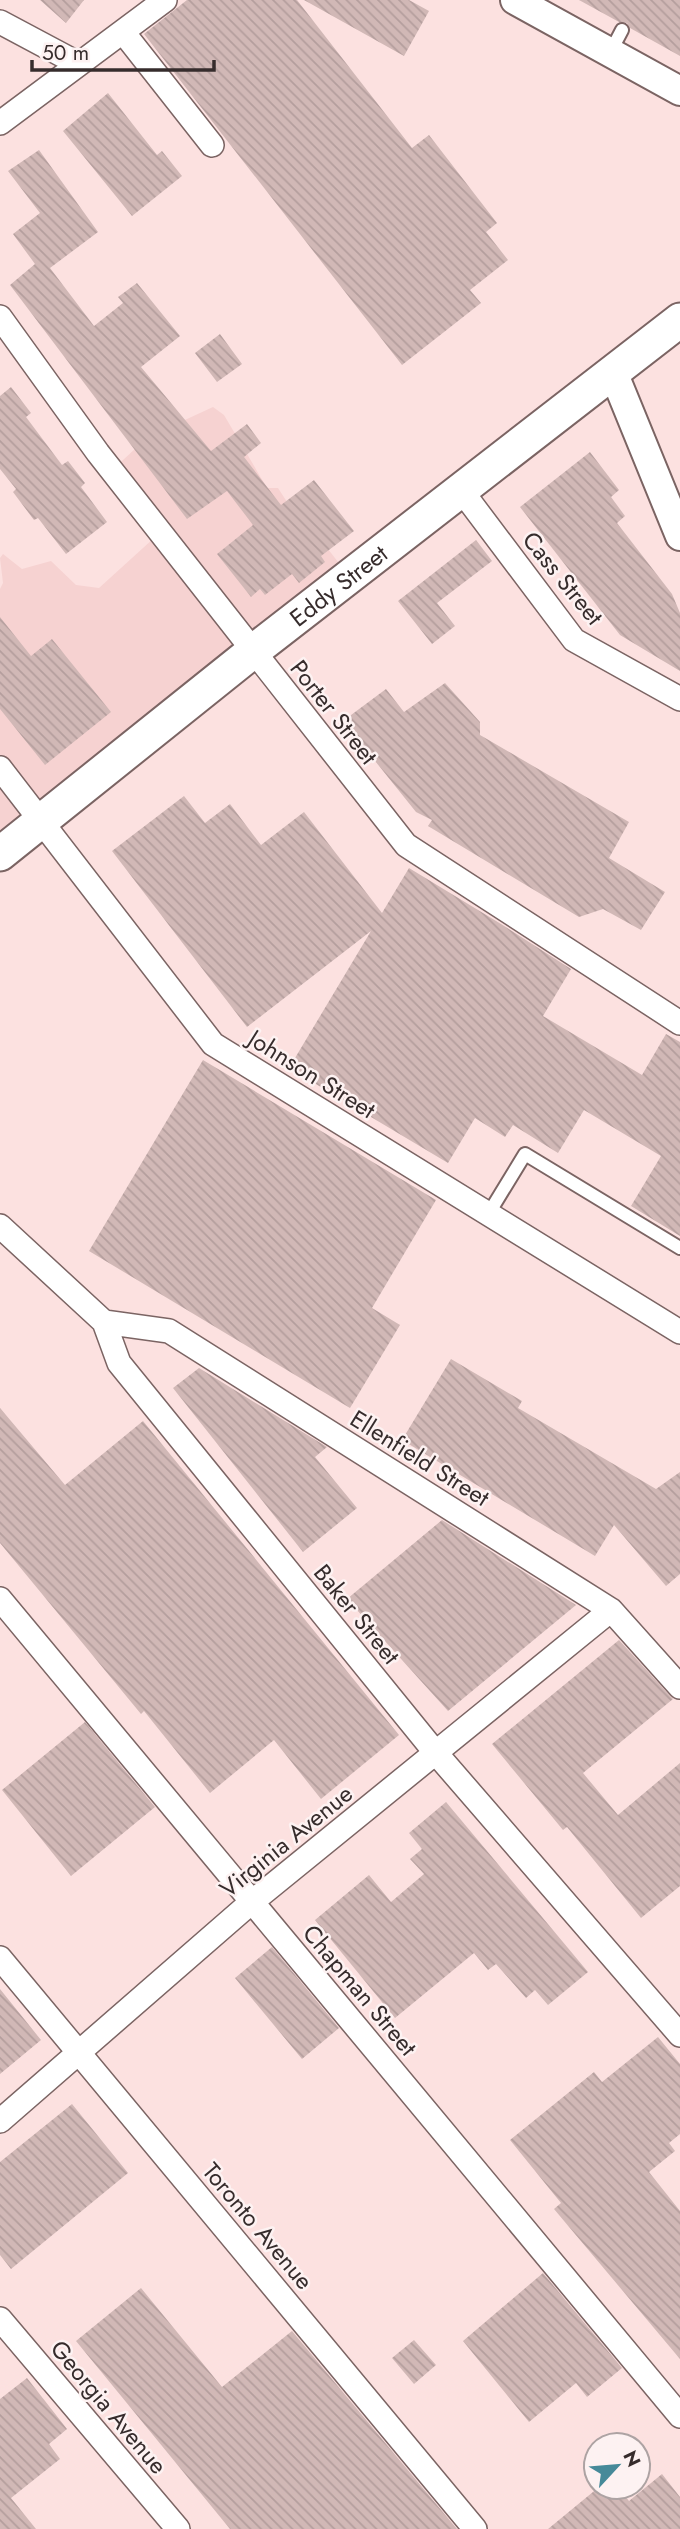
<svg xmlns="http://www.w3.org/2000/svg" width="680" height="2529" font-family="Jost,sans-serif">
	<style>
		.built { fill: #f6d2d1 }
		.building { fill: url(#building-back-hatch) }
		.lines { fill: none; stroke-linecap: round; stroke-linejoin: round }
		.service-casing { stroke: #7b6463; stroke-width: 16 }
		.minor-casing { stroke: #7b6463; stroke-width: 26 }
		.tertiary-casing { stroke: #7b6463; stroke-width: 32 }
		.secondary-casing { stroke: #7b6463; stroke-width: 37 }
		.service { stroke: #fff; stroke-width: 12 }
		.minor { stroke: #fff; stroke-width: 23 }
		.tertiary { stroke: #fff; stroke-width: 28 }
		.secondary { stroke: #fff; stroke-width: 33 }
		.labels { text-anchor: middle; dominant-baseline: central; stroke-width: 5; stroke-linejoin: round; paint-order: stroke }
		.street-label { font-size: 24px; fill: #362c2c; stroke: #fdf2f2 }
	</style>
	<defs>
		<pattern id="building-back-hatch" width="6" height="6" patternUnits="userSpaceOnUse" patternTransform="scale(1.75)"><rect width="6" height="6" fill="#d1b8b6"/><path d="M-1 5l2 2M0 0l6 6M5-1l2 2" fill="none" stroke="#b49e9d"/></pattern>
	</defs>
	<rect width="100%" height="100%" fill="#fce1e0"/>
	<path class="built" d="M213 407 224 415 267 488H278L298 519 310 526 349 576 0 855V589L3 583 0 558 3 554 22 569 51 561 76 585 99 588 154 538 111 471 148 437Z"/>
	<path class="building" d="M40 0H84L66 23Z
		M187 0H297L412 148 429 135 497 223 486 232 508 260 470 290 481 303 402 365 144 34Z
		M304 0H409L429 11 404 56Z
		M579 0H680V56L630 28 627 23 619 22Z
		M108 93 157 155 162 151 182 176 132 216 63 131Z
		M39 150 98 232 50 268 94 326 123 303 118 297 137 283 180 336 141 367 211 451 247 424 261 443 244 457 281 505 314 480 354 531 321 556 325 562 299 583 292 574 265 595 260 589 251 597 217 554 253 525 227 491 187 519 10 285 35 264 13 234 40 213 8 171Z
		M220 334 242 364 217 382 195 353Z
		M11 387 31 413 26 417 62 465 68 461 85 483 81 487 107 522 66 554 38 518 34 520 13 492 16 489 0 469V396Z
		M590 452 619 490 611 497 625 516 617 523 672 594 680 613V671L620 635 520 507Z
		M476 540 492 561 437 603 455 626 432 644 398 601Z
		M0 617 31 656 52 639 111 712 45 765 0 709Z
		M445 683 480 722V735L629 822 609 858 665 892 641 930 603 909 579 917 428 826 432 820 416 812 343 721 386 689 404 712Z
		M184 796 205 823 230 804 261 845 304 812 382 913 409 868 501 924 571 969 543 1016 642 1075 666 1034 680 1042V1236L631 1206 661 1156 584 1110 558 1153 513 1125 505 1137 475 1118 448 1163 289 1068 371 931 247 1027 112 851Z
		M203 1060 436 1200 372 1308 400 1325 350 1408 89 1251Z
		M451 1359 522 1401 518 1408 656 1489 680 1472V1574L666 1586 614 1525 595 1556 402 1440Z
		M199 1368 327 1447 315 1457 357 1508 303 1552 173 1388Z
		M0 1408 65 1485 143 1421 399 1735 321 1799 274 1740 210 1793 144 1711 141 1714 0 1543Z
		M442 1520 576 1605 448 1711 347 1599Z
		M619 1640 673 1699 583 1773 618 1815 680 1763V1886L641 1918 567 1827 563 1830 492 1744Z
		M85 1722 155 1807 71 1876 2 1790Z
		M446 1802 588 1972 548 2005 535 1990 526 1998 496 1964 488 1970 474 1953 395 2018 315 1920 369 1875 391 1902 424 1874 410 1859 422 1849 409 1833Z
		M272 1947 339 2028 302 2059 235 1978Z
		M0 1989 41 2040 0 2074Z
		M658 2037 680 2064V2134L669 2143 675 2151 649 2172 680 2211V2359L554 2209 561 2203 510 2140 594 2072 602 2082Z
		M72 2104 128 2173 11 2269 0 2255V2162Z
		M543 2273 622 2368 587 2397 576 2383 529 2422 463 2341Z
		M141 2288 222 2387 292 2331 457 2529H230L76 2341Z
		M414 2340 436 2365 414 2384 392 2358Z
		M27 2378 67 2429 49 2444 60 2459 11 2498 36 2529H0V2399Z
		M662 2474 680 2497V2529H548L599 2487H618L629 2501Z"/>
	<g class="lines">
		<defs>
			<path id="service" d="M611 51 622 30
				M489 1213 525 1154 680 1248"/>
			<path id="minor" d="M0 22 77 63
				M123 32 212 145
				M0 123 165 0
				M0 317 98 453 406 845 680 1023
				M461 490 574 640 680 699
				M0 768 213 1044 680 1332
				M0 1226 104 1322 119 1363 435 1752 680 2035
				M104 1322 169 1331 611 1610 680 1687
				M0 1599 680 2416
				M0 1958 475 2529
				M0 2121 247 1906 611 1610
				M0 2319 178 2529"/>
			<path id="tertiary" d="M515 0 680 91
				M613 372 680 536"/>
			<g id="secondary">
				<path id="s1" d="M0 854 247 656 680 320"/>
			</g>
		</defs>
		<use href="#service" class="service-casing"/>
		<use href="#minor" class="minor-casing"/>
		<use href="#tertiary" class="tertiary-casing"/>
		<use href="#secondary" class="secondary-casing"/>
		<use href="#service" class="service"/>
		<use href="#minor" class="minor"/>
		<use href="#tertiary" class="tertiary"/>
		<use href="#secondary" class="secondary"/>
	</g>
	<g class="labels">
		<g class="street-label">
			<text transform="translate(563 578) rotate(51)">Cass Street</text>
			<text stroke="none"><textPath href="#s1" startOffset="432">Eddy Street</textPath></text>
			<text transform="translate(334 712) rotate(52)">Porter Street</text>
			<text transform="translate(312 1074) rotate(32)">Johnson Street</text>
			<text transform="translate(420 1458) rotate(32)">Ellenfield Street</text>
			<text transform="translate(357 1614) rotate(51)">Baker Street</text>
			<text transform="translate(286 1841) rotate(-39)">Virginia Avenue</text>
			<text transform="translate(360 1990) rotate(50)">Chapman Street</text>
			<text transform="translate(258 2226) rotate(50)">Toronto Avenue</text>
			<text transform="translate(109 2407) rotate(50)">Georgia Avenue</text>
		</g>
	</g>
	<g transform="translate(617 2466) rotate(64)"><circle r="33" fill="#fdf2f2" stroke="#ada3a3" stroke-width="2"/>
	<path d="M0-5L12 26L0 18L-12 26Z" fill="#468a99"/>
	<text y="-10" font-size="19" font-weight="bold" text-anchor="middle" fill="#362c2c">N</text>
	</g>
	<path d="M32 60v10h182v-10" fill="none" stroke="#362c2c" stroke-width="3.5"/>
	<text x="42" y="60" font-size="21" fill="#362c2c" stroke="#fdf2f2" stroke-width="5" paint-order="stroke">50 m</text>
</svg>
